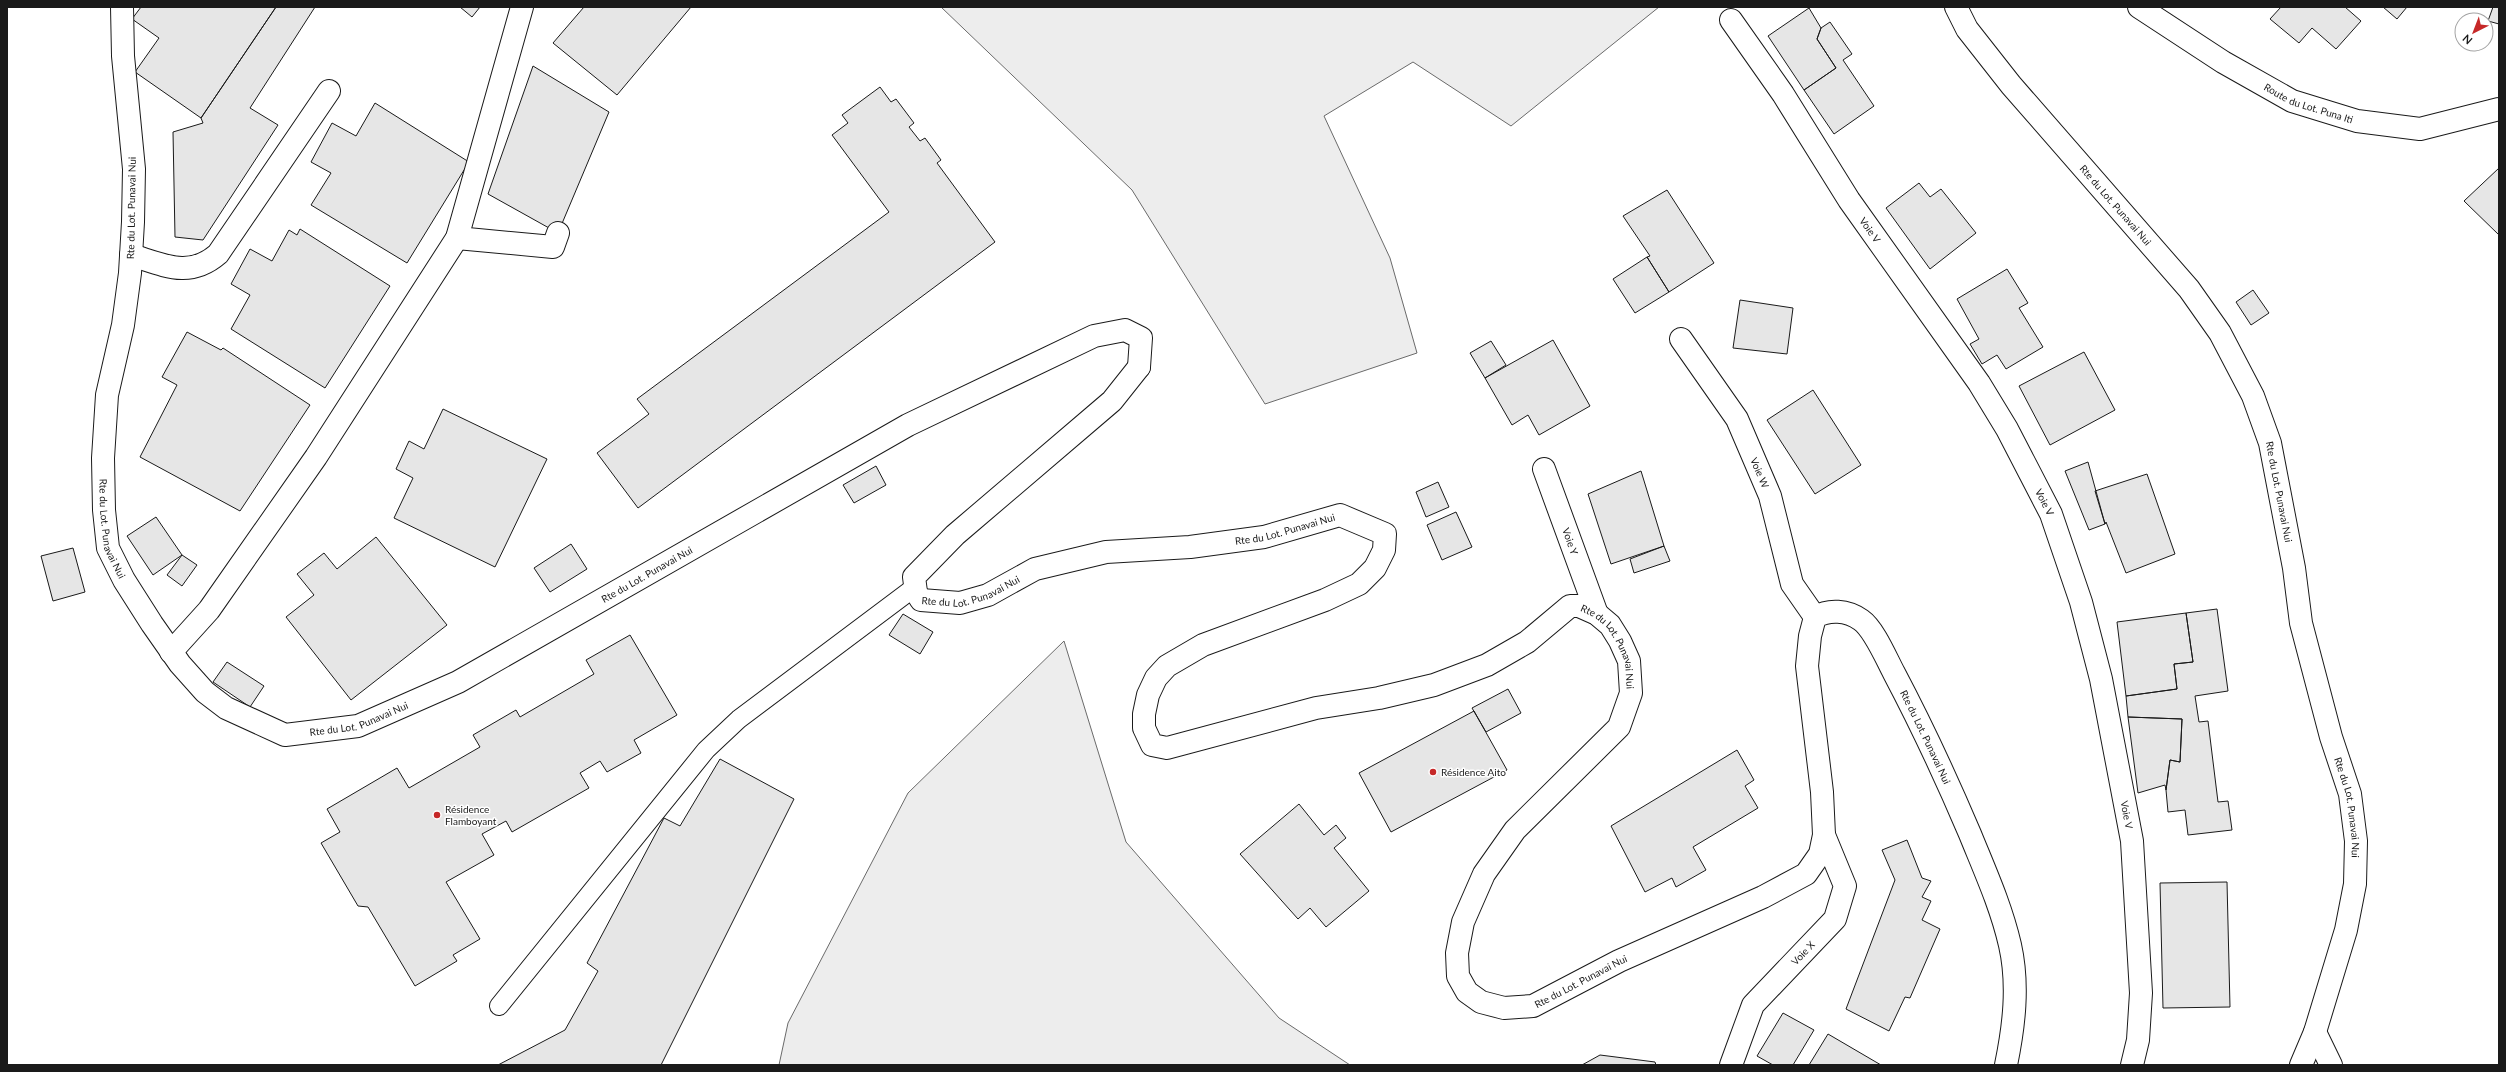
<svg xmlns="http://www.w3.org/2000/svg" width="2506" height="1072" font-family="Lato,sans-serif">
	<style>
		.built { fill: #ededed; stroke: #6a6a6a }
		.building { fill: #e6e6e6; stroke: #1a1a1a }
		.lines { fill: none; stroke-linecap: round; stroke-linejoin: round }
		.service-casing { stroke: #1a1a1a; stroke-width: 20 }
		.minor-casing { stroke: #1a1a1a; stroke-width: 24 }
		.secondary-casing { stroke: #1a1a1a; stroke-width: 24 }
		.service { stroke: #fff; stroke-width: 18 }
		.minor { stroke: #fff; stroke-width: 22 }
		.secondary { stroke: #fff; stroke-width: 22 }
		.poi-dot { fill: #c62828; stroke: #fff; stroke-width: 1.5 }
		.labels { text-anchor: middle; dominant-baseline: central; stroke-width: 3; stroke-linejoin: round; paint-order: stroke }
		.street-label { font-size: 10px; fill: #1a1a1a; stroke: #fff }
		.poi-label { font-size: 10px; fill: #1a1a1a; stroke: #fff; text-anchor: start }
	</style>
	<rect width="100%" height="100%" fill="#fff"/>
	<path class="built" d="M941 7H1659L1511 126 1413 62 1324 116 1390 258 1417 353 1265 404 1132 190Z
		M1064 641 1126 842 1279 1018 1350 1065H779L788 1023 908 793Z"/>
	<path class="building" d="M141 7H276L201 118 135 72 159 38 132 19Z
		M276 7H315L250 108 278 125 203 240 175 237 173 132 203 123 201 118Z
		M460 7H480L472 17Z
		M584 7H691L617 95 553 43Z
		M2281 7H2345L2361 21 2336 49 2312 28 2299 43 2270 19Z
		M2383 7H2407L2397 19Z
		M2493 7H2499V24L2488 21Z
		M1809 8 1821 28 1817 39 1836 68 1804 90 1768 36Z
		M1830 22 1852 54 1843 60 1874 106 1834 134 1804 90 1836 68 1817 39 1821 28Z
		M533 66 609 112 558 233 488 194Z
		M880 87 891 102 896 99 914 123 909 127 920 141 925 138 941 160 937 163 995 242 638 508 597 453 649 414 637 399 889 212 832 135 848 123 842 115Z
		M375 103 469 162 407 263 311 205 331 173 311 162 332 123 356 136Z
		M2499 168V235L2464 201Z
		M1919 183 1930 197 1941 189 1976 233 1930 269 1886 208Z
		M1667 190 1714 263 1669 292 1647 257 1650 256 1623 216Z
		M300 229 390 286 325 388 231 329 250 295 231 284 250 249 272 261 289 230 297 235Z
		M1647 257 1669 292 1635 313 1613 279Z
		M2007 269 2028 303 2019 308 2043 347 2006 369 1997 355 1982 364 1970 344 1979 339 1957 299Z
		M2253 290 2269 313 2251 325 2236 302Z
		M1740 300 1793 308 1787 354 1733 348Z
		M187 332 221 350 223 348 310 405 240 511 140 457 177 385 162 377Z
		M1553 340 1590 406 1539 435 1528 415 1512 425 1485 378Z
		M1491 341 1506 365 1485 378 1470 353Z
		M2084 352 2115 410 2050 445 2019 386Z
		M1813 390 1861 465 1815 494 1767 420Z
		M443 409 547 459 495 567 394 518 413 478 396 469 409 441 424 449Z
		M2088 462 2105 524 2089 530 2065 471Z
		M876 466 886 485 854 503 843 485Z
		M1641 471 1664 546 1611 564 1588 494Z
		M2147 474 2175 554 2126 573 2106 522 2105 524 2095 491Z
		M1438 482 1449 507 1426 517 1416 492Z
		M1456 512 1472 547 1442 560 1427 525Z
		M156 517 182 555 153 575 127 536Z
		M376 537 447 625 351 700 286 617 314 595 297 574 324 553 337 569Z
		M571 544 587 569 550 592 534 568Z
		M1664 546 1670 561 1634 573 1630 559Z
		M73 548 85 592 53 601 41 556Z
		M182 555 197 565 182 586 167 575Z
		M2217 609 2228 691 2195 696 2199 722 2208 721 2218 802 2228 801 2232 830 2188 835 2185 810 2168 812 2166 790 2170 760 2180 762 2182 719 2128 717 2126 696 2177 689 2174 664 2193 662 2186 613Z
		M2186 613 2193 662 2174 664 2177 689 2126 696 2117 622Z
		M903 614 933 632 920 654 889 635Z
		M630 635 677 715 634 740 641 753 607 772 600 761 580 773 589 788 512 832 506 821 482 834 494 855 446 882 480 939 453 955 457 961 415 986 368 907 358 906 321 843 340 832 327 809 397 768 409 788 480 747 473 735 516 710 520 717 594 674 586 660Z
		M227 662 264 686 250 707 213 682Z
		M1508 689 1521 713 1486 732 1472 708Z
		M1474 711 1507 770 1391 832 1359 773Z
		M2128 717 2182 719 2180 762 2170 760 2166 790 2165 785 2138 793Z
		M1737 750 1754 780 1745 786 1758 808 1693 847 1706 870 1676 887 1672 878 1645 892 1611 826Z
		M720 759 794 799 661 1065H498L565 1030 598 971 587 963 664 818 680 826Z
		M1299 804 1324 835 1336 825 1346 838 1334 848 1369 891 1326 927 1310 908 1298 919 1240 854Z
		M1907 840 1922 878 1931 881 1922 897 1931 901 1922 920 1940 929 1910 998 1905 997 1889 1031 1846 1009 1895 880 1882 850Z
		M2227 882 2230 1007 2163 1008 2160 883Z
		M1783 1013 1814 1030 1793 1065H1773L1757 1056Z
		M1828 1034 1881 1065H1809Z
		M1600 1055 1655 1062 1656 1065H1582Z"/>
	<g class="lines">
		<defs>
			<path id="service" d="M499 1006 706 750 739 719 915 587"/>
			<g id="minor">
				<path id="s1" d="M122 7 123 56 134 169 133 222 130 273 123 325 107 395 103 458 104 510 108 548 124 580 152 624 180 664 205 692 226 708 285 735 358 726 458 682 908 425 1094 336 1125 330 1141 338 1139 367"/>
				<path id="s2" d="M2139 7 2223 62 2292 101 2357 121 2420 129 2499 109"/>
				<path id="s3" d="M1731 20 1783 94 1849 200 1979 383 2007 429 2051 514 2081 602 2101 679 2132 841 2141 993 2138 1040 2132 1065"/>
				<path d="M457 238 553 247 558 233"/>
				<path d="M131 255C164 265 189 279 218 254L329 91"/>
				<path id="s4" d="M1681 339 1737 419 1770 496 1792 584 1815 617"/>
				<path id="s5" d="M1544 469 1597 614"/>
				<path d="M171 652 209 610 316 457 457 238 522 7"/>
				<path d="M2315 1032 2331 1065"/>
				<path id="s6" d="M1731 1065 1753 1005 1835 919 1845 886 1824 835"/>
			</g>
			<g id="secondary">
				<path id="s7" d="M1956 7 1967 29 2011 85 2189 289 2220 333 2253 396 2270 443 2294 568 2301 623 2331 737 2350 794 2356 841 2355 884 2346 930 2315 1032 2301 1065"/>
				<path id="s8" d="M1139 367 1112 401 955 535 914 577 916 592 921 600 960 603 988 595 1035 569 1106 552 1190 547 1264 537 1340 515 1385 534 1384 550 1375 568 1359 584 1325 600 1203 645 1167 666 1156 678 1148 695 1144 714V728L1152 745 1167 748 1316 708 1379 698 1434 685 1487 665 1527 642 1570 606H1579L1597 614 1610 625 1620 641 1629 661 1631 693 1619 727 1515 830 1484 874 1463 922 1457 953 1458 976 1467 992 1481 1002 1504 1008 1533 1006 1619 961 1763 897 1806 874 1820 854 1824 835 1822 792 1807 666 1810 636 1815 617C1829 609 1847 610 1861 620 1874 629 1886 658 1894 673 1922 726 1947 780 1970 834 1985 871 2001 906 2010 945 2019 985 2014 1026 2006 1065"/>
			</g>
		</defs>
		<use href="#service" class="service-casing"/>
		<use href="#minor" class="minor-casing"/>
		<use href="#secondary" class="secondary-casing"/>
		<use href="#service" class="service"/>
		<use href="#minor" class="minor"/>
		<use href="#secondary" class="secondary"/>
	</g>
	<g class="poi-dot">
		<circle cx="1433" cy="772" r="4"/>
		<circle cx="437" cy="815" r="4"/>
	</g>
	<g class="labels">
		<g class="street-label">
			<text stroke="none"><textPath href="#s2" startOffset="196">Route du Lot. Puna Iti</textPath></text>
			<text stroke="none"><textPath href="#s7" startOffset="255">Rte du Lot. Punavai Nui</textPath></text>
			<text transform="translate(131 208) rotate(-89)">Rte du Lot. Punavai Nui</text>
			<text stroke="none"><textPath href="#s3" startOffset="252">Voie V</textPath></text>
			<text stroke="none"><textPath href="#s4" startOffset="156">Voie W</textPath></text>
			<text stroke="none"><textPath href="#s7" startOffset="591">Rte du Lot. Punavai Nui</textPath></text>
			<text stroke="none"><textPath href="#s3" startOffset="576">Voie V</textPath></text>
			<text stroke="none"><textPath href="#s1" startOffset="526">Rte du Lot. Punavai Nui</textPath></text>
			<text stroke="none"><textPath href="#s8" startOffset="709">Rte du Lot. Punavai Nui</textPath></text>
			<text stroke="none"><textPath href="#s5" startOffset="77">Voie Y</textPath></text>
			<text stroke="none"><textPath href="#s1" startOffset="1210">Rte du Lot. Punavai Nui</textPath></text>
			<text stroke="none"><textPath href="#s8" startOffset="385">Rte du Lot. Punavai Nui</textPath></text>
			<text stroke="none"><textPath href="#s8" startOffset="1682">Rte du Lot. Punavai Nui</textPath></text>
			<text stroke="none"><textPath href="#s1" startOffset="886">Rte du Lot. Punavai Nui</textPath></text>
			<text stroke="none"><textPath href="#s8" startOffset="2919">Rte du Lot. Punavai Nui</textPath></text>
			<text stroke="none"><textPath href="#s7" startOffset="915">Rte du Lot. Punavai Nui</textPath></text>
			<text stroke="none"><textPath href="#s3" startOffset="900">Voie V</textPath></text>
			<text stroke="none"><textPath href="#s6" startOffset="136">Voie X</textPath></text>
			<text stroke="none"><textPath href="#s8" startOffset="2223">Rte du Lot. Punavai Nui</textPath></text>
		</g>
		<g class="poi-label">
			<text x="1441" y="772">Résidence Aito</text>
			<text x="445" y="809">Résidence<tspan x="445" dy="12">Flamboyant</tspan></text>
		</g>
	</g>
	<rect width="2506" height="1072" fill="none" stroke="#1a1a1a" stroke-width="16"/>
	<g transform="translate(2474 32) rotate(222)"><circle r="19" fill="#ffffff" stroke="#a3a3a3"/>
	<path d="M0-3L7 15L0 10L-7 15Z" fill="#c62828"/>
	<text y="-6" font-size="11" font-weight="bold" text-anchor="middle" fill="#1a1a1a">N</text>
	</g>
</svg>
